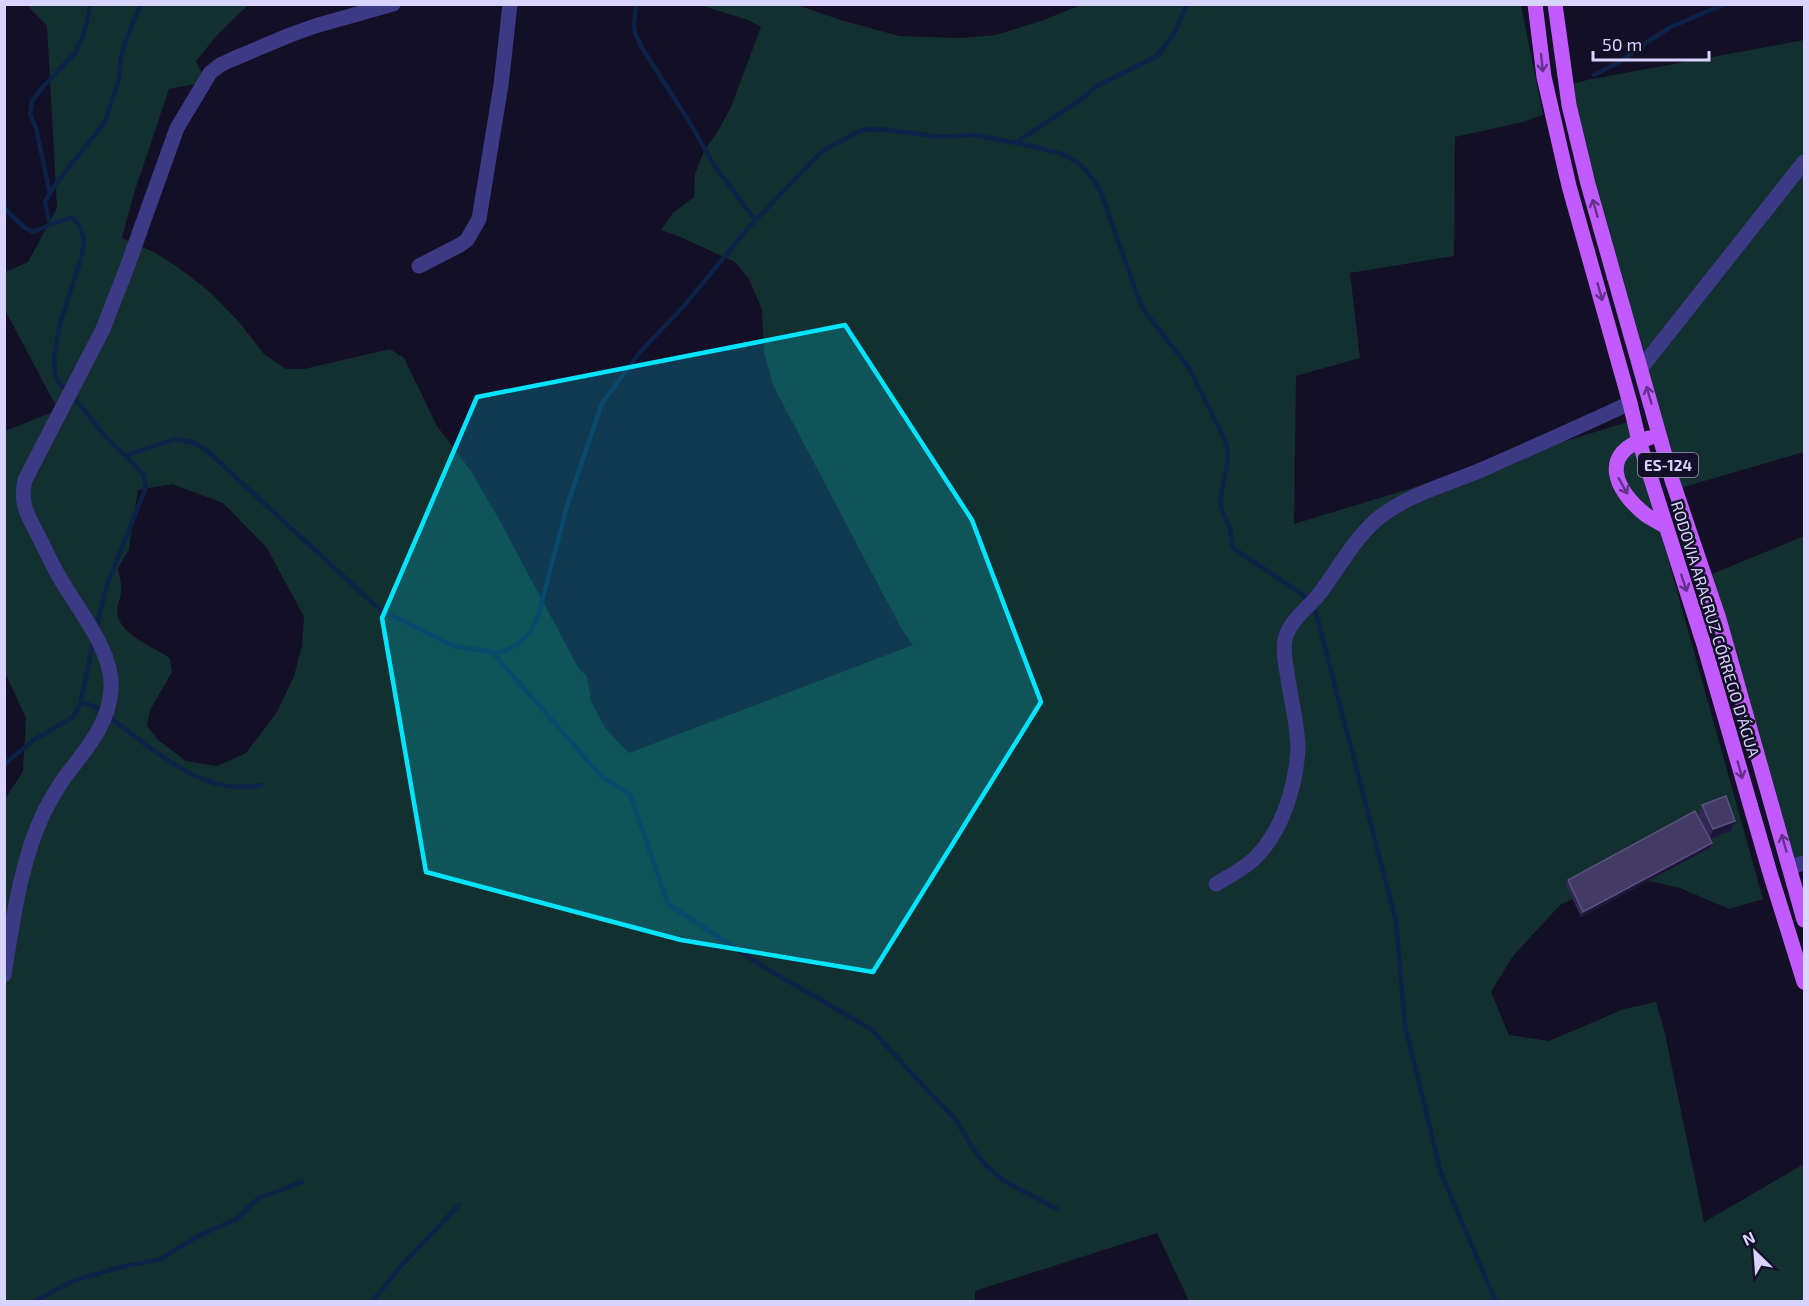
<svg xmlns="http://www.w3.org/2000/svg" width="1809" height="1306" font-family="'Exo 2',sans-serif">
	<style>
		.green { fill: #12302f; fill-rule: evenodd }
		.lines { fill: none; stroke-linecap: round; stroke-linejoin: round }
		.stream { stroke: #0c2248; stroke-width: 4.5 }
		.minor { stroke: #3d3a85; stroke-width: 15 }
		.major { stroke: #c25bff; stroke-width: 15 }
		.wall { fill: #312854 }
		.shaded-wall { fill: #1d163a }
		.building { fill: #433a66; stroke: #5a527e; stroke-width: 1.5 }
		.oneway { stroke: #623188 }
		.marked { fill: #00e5ff; fill-opacity: 0.2; stroke: #00e5ff; stroke-width: 4.5; stroke-linejoin: round }
		.labels { text-anchor: middle; dominant-baseline: central; stroke-width: 5; stroke-linejoin: round; paint-order: stroke }
		.shield { fill: #130f26; stroke: #9e99be; stroke-width: 1.5 }
		.shield-label { font-size: 15px; font-weight: bold; fill: #d9d4ff }
		.street-label { font-size: 16px; fill: #d9d4ff; stroke: #130f26 }
	</style>
	<rect width="100%" height="100%" fill="#130f26"/>
	<path class="green" d="M27 5H248L219 33 196 61 206 82 169 89 134 193 122 238 156 253 179 268 210 292 239 322 264 354 286 369H304L390 349 404 358 437 426 471 471 500 521 579 669 587 676 591 701 606 729 629 753 913 645 902 630 773 385 764 352 762 310 749 279 735 262 678 236 661 230 673 213 694 197 695 174 704 151 718 131 731 107 761 27 748 20 700 5H797L841 20 899 36 960 38 996 35 1041 21 1081 5H1521L1543 115 1523 122 1455 137 1454 256 1350 273 1360 358 1296 376 1294 524 1628 422 1655 512 1763 899 1729 909 1680 888 1623 875 1560 905 1513 956 1491 992 1509 1035 1549 1041 1624 1009 1656 1002 1665 1034 1704 1222 1804 1164V1301H1189L1157 1233 975 1291V1301H5L4 801 23 771 26 718 7 677 5 675V431L58 410 5 310V272L28 262 57 208 47 26ZM172 484 223 503 267 548 304 617 302 646 294 676 277 712 246 753 217 766 186 761 158 740 147 726 150 710 172 672 170 658C152 646 117 634 117 610 117 604 121 598 121 591 122 584 119 575 118 568L129 549 138 490Z
		M1804 40V452L1677 489 1565 86 1587 80Z
		M1804 536V859L1783 866 1702 578Z"/>
	<g class="lines">
		<path class="stream" d="M636 4 634 25 635 33 642 48 687 118 714 165 755 220
			M1594 75 1621 61 1650 40 1671 27 1724 4
			M1015 143 1076 103 1097 86 1157 56 1174 34 1187 4
			M50 194 36 128 30 114 32 101 41 89 75 53 83 36 91 4
			M4 208 24 227 33 232 60 221 71 218 74 219 80 227 84 239 82 255 60 324 54 357 55 375 59 383 82 407 103 434 143 474 146 487 107 585 96 628
			M50 225 45 202 55 185 105 122 119 79 121 56 127 37 141 4
			M125 456 175 439 192 442 205 449 379 609 453 646 492 652H502L515 646 530 633 538 616 567 506 602 403 641 351 683 307 749 227 822 151 862 130 879 129 941 137 974 135 1027 145 1062 154 1077 162 1087 171 1100 190 1139 300 1146 313 1189 368 1225 440C1234 463 1219 483 1221 506 1222 514 1228 521 1230 529 1231 535 1232 541 1233 548L1302 594 1316 613 1396 921 1405 1026 1441 1173 1496 1302
			M492 652 602 777 630 794 668 904 762 966 871 1029 927 1090 956 1120 974 1150 985 1165 1004 1181 1057 1209
			M81 702 95 707C138 735 187 788 243 787 249 787 255 786 261 785
			M4 766 9 760 34 740 73 717 80 705 93 642
			M33 1302 75 1280 125 1266 158 1260 202 1234 235 1220 259 1198 302 1182
			M372 1302 401 1266 459 1205"/>
		<path class="minor" d="M419 266 460 245 467 240 479 219 501 85 510 4
			M1641 368 1804 162
			M1790 867 1804 863
			M1216 884C1229 876 1246 868 1257 856 1283 829 1296 785 1298 748 1298 730 1292 703 1289 685 1287 669 1280 646 1288 631 1295 616 1310 606 1320 593 1338 569 1353 541 1375 521 1405 495 1446 485 1481 470 1531 448 1581 426 1630 403
			M4 975C13 920 20 863 44 812 51 799 59 784 68 773 87 748 109 723 111 690 114 652 79 611 61 580 53 567 47 553 40 539 29 518 19 504 25 480L103 329 126 270 177 128 210 73 220 65 233 59 290 35 315 26 393 4"/>
		<path class="major" d="M1535 4 1544 77 1569 186 1630 403 1639 441 1704 645 1770 873 1804 982
			M1555 4 1569 105 1588 184 1672 480 1719 619 1804 920
			M1649 438C1598 452 1614 490 1646 515 1652 519 1660 523 1666 527"/>
	</g>
	<path class="wall" d="M1702 805 1735 821 1731 831 1710 839V848L1581 917 1566 885 1568 880 1708 836 1698 815Z"/>
	<path class="shaded-wall" d="M1735 821 1731 831 1710 839 1713 829Z
		M1712 843 1710 848 1581 917 1583 912Z"/>
	<path class="building" d="M1726 796 1735 821 1713 829 1702 805Z
		M1695 811 1712 843 1583 912 1568 880Z"/>
	<defs><path id="oneway-shaft" d="M-6 0H5M1.5-3L5.5 0L1.5 3" fill="none" stroke-width="1.6" stroke-linecap="round" stroke-linejoin="round" transform="scale(1.5)"/></defs>
	<g class="oneway">
		<use href="#oneway-shaft" transform="translate(1542 63) rotate(84)"/>
		<use href="#oneway-shaft" transform="translate(1595 208) rotate(-106)"/>
		<use href="#oneway-shaft" transform="translate(1600 292) rotate(74)"/>
		<use href="#oneway-shaft" transform="translate(1649 395) rotate(-106)"/>
		<use href="#oneway-shaft" transform="translate(1623 486) rotate(61)"/>
		<use href="#oneway-shaft" transform="translate(1684 583) rotate(72)"/>
		<use href="#oneway-shaft" transform="translate(1740 770) rotate(74)"/>
		<use href="#oneway-shaft" transform="translate(1784 843) rotate(-106)"/>
	</g>
	<path class="marked" d="M845 325 972 520 1041 702 873 972 681 940 426 872 382 618 477 397Z"/>
	<g class="labels">
		<rect class="shield" x="1638" y="453" width="60" height="24" rx="4.5"/>
		<g class="shield-label">
			<text x="1668" y="465">ES-124</text>
		</g>
		<g class="street-label">
			<text transform="translate(1716 629) rotate(73)">RODOVIA ARACRUZ CÓRREGO D'ÁGUA</text>
		</g>
	</g>
	<rect width="1809" height="1306" fill="none" stroke="#d9d4ff" stroke-width="12"/>
	<g transform="translate(1755 1252) rotate(335)" stroke="#130f26" stroke-width="4.5" paint-order="stroke">
	<path d="M0-4.5L10 22L0 15L-10 22Z" fill="#d9d4ff"/>
	<text y="-9" font-size="16" font-weight="bold" text-anchor="middle" fill="#d9d4ff">N</text>
	</g>
	<path d="M1593 51v9h116v-9" fill="none" stroke="#d9d4ff" stroke-width="3"/>
	<text x="1602" y="51" font-size="18" fill="#d9d4ff" stroke="#130f26" stroke-width="4.5" paint-order="stroke">50 m</text>
</svg>
